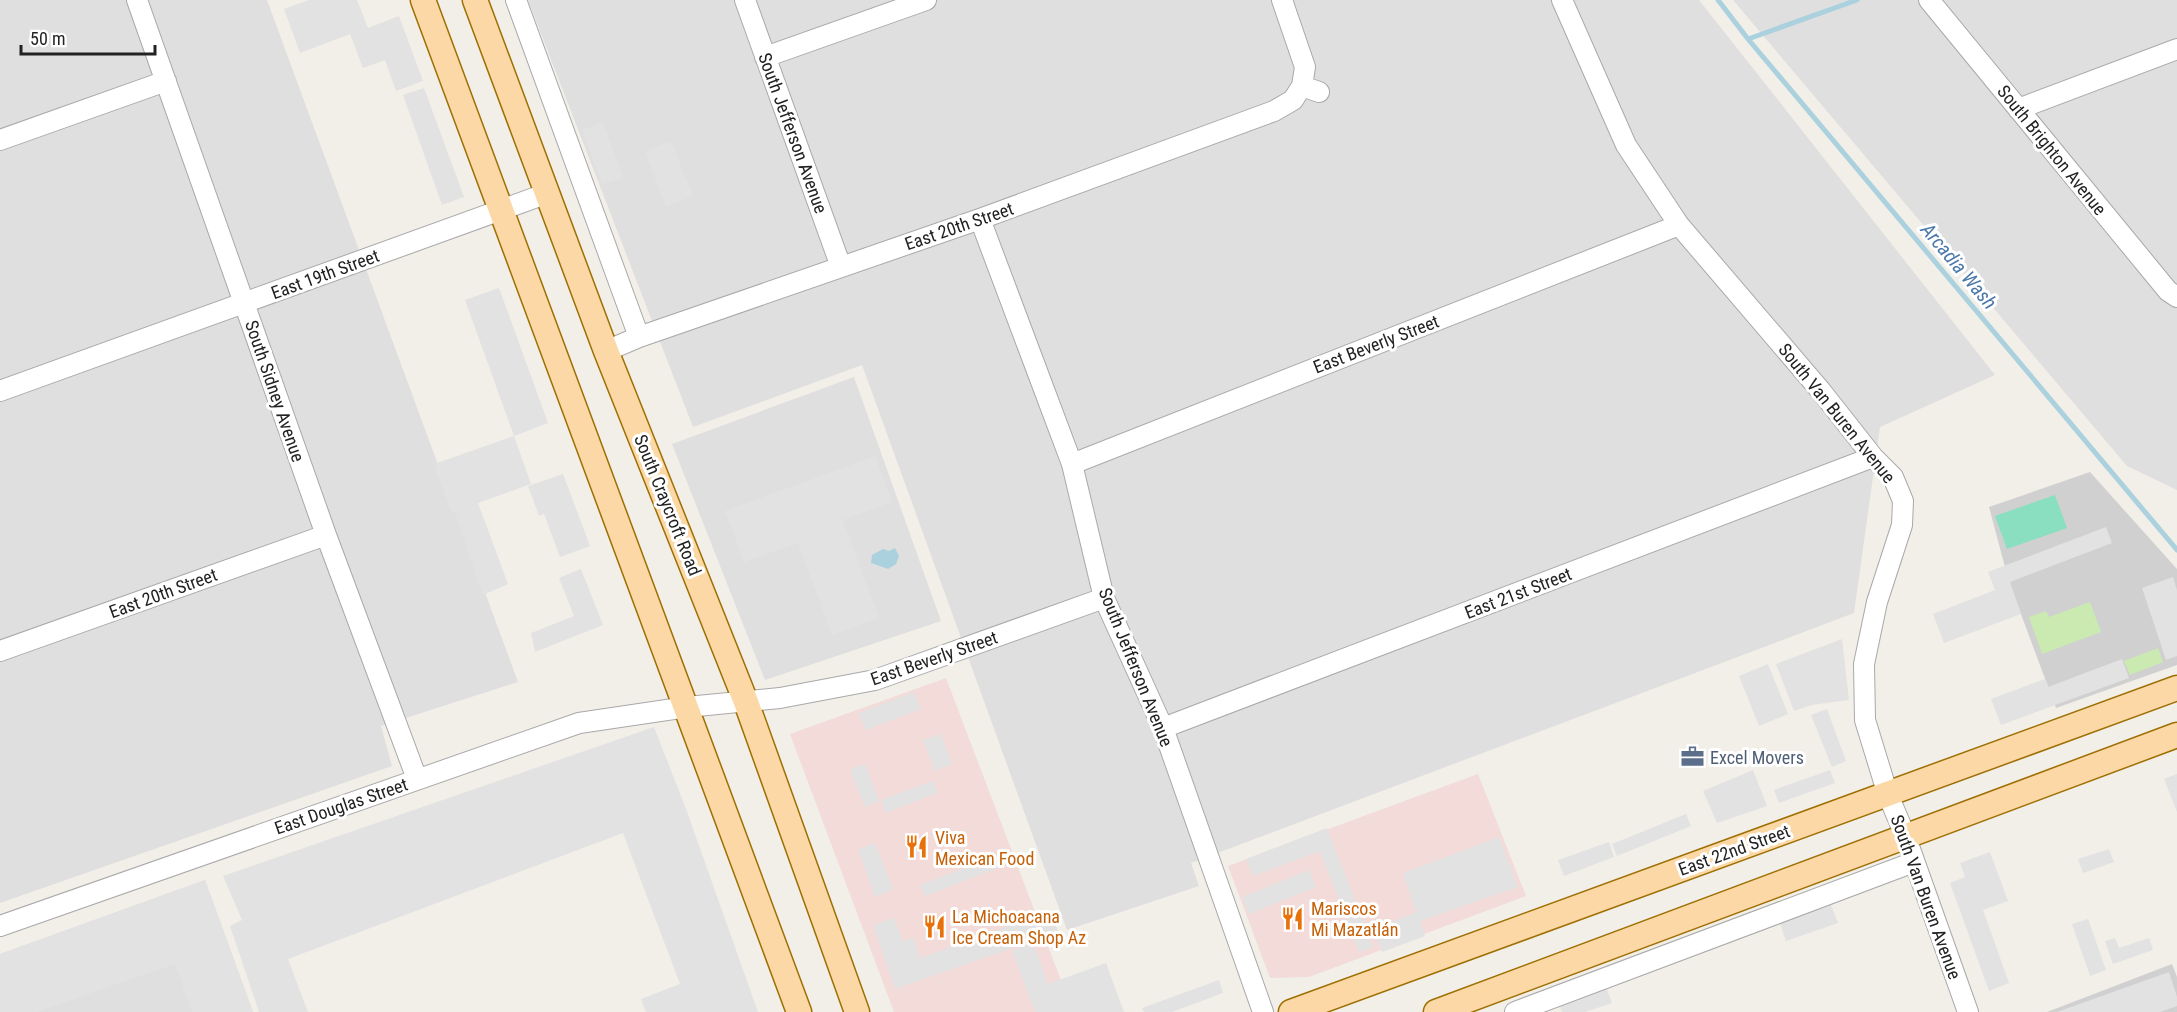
<svg xmlns="http://www.w3.org/2000/svg" width="2177" height="1012" font-family="'Roboto Condensed',sans-serif">
	<style>
		.residential { fill: #e0dfdf }
		.commercial { fill: #f2dbd9 }
		.religious { fill: #d0d0d0 }
		.grass { fill: #cbeab1 }
		.pitch { fill: #89dfc0 }
		.parking { fill: #e2e2e2 }
		.water { fill: #abd1de }
		.lines { fill: none; stroke-linecap: round; stroke-linejoin: round }
		.stream { stroke: #abd1de; stroke-width: 5 }
		.minor-casing { stroke: #a9a9a9; stroke-width: 22 }
		.major-casing { stroke: #9e6f02; stroke-width: 27 }
		.minor { stroke: #fff; stroke-width: 20 }
		.major { stroke: #fbd8a5; stroke-width: 24 }
		.labels { text-anchor: middle; dominant-baseline: central; stroke-width: 6; stroke-linejoin: round; paint-order: stroke }
		.street-label { font-size: 18px; fill: #222; stroke: #fff }
		.service-label { font-size: 18px; fill: #4e5e75; stroke: #fff; text-anchor: start }
		.food-label { font-size: 18px; fill: #c56008; stroke: #fff; text-anchor: start }
		.water-label { font-size: 20px; font-style: italic; fill: #4b78aa; stroke: #fff }
	</style>
	<rect width="100%" height="100%" fill="#f2efe9"/>
	<path class="residential" d="M0 0H267L518 682 381 726 392 766 0 903Z
		M528 0H1699L1995 375 1880 427 1854 613 1191 863 1199 886 1067 930 862 365 693 427Z
		M1733 0H2177V490L2127 466Z
		M854 377 941 621 765 680 672 444Z
		M205 880 253 1012H0V954Z"/>
	<path class="commercial" d="M946 678 1073 1012H894L790 734Z
		M1478 774 1526 896 1309 977 1270 978 1228 866Z"/>
	<path class="religious" d="M2090 472 2177 569V665L2056 708 2009 582 1989 507Z
		M2172 964 2177 977V1012H2047Z"/>
	<path class="grass" d="M2090 602 2101 632 2042 654 2029 617 2046 611 2049 617Z
		M2158 648 2163 662 2130 675 2124 661Z"/>
	<path class="pitch" d="M2055 495 2067 528 2007 549 1995 516Z"/>
	<path class="parking" d="M309 0H357L368 28 399 16 423 81 396 91 385 60 363 68 350 34 300 53 284 9Z
		M424 88 464 197 442 205 403 95Z
		M603 122 623 178 602 185 582 130Z
		M671 141 693 196 666 207 645 152Z
		M499 288 548 423 514 436 531 484 478 503 508 584 483 595 455 512 452 513 434 464 514 436 465 300Z
		M875 456 892 502 843 520 879 618 832 635 798 543 744 562 725 511Z
		M563 474 590 546 560 557 544 514 539 516 528 486Z
		M2106 527 2112 543 2010 582 2021 614 1944 643 1933 614 1995 590 1988 572Z
		M581 569 603 625 535 652 531 633 574 616 559 578Z
		M2173 577 2177 590V656L2166 660 2142 588Z
		M1842 639 1849 700 1811 705 1794 711 1776 664Z
		M2122 659 2129 678 2001 725 1991 699 2045 679 2048 687Z
		M1768 664 1788 714 1759 726 1739 676Z
		M914 692 921 709 866 730 859 713Z
		M1827 709 1846 761 1832 767 1811 715Z
		M654 727 686 809 758 1012H646L641 999 680 984 623 833 288 959 308 1012H259L230 926 242 920 223 876Z
		M941 734 952 764 935 771 923 740Z
		M865 764 879 801 865 807 850 769Z
		M1753 770 1767 806 1717 823 1703 791Z
		M1830 770 1835 783 1779 803 1774 790Z
		M2177 774V812L2164 779Z
		M933 781 938 793 885 813 881 800Z
		M1686 814 1691 826 1617 856 1612 844Z
		M1327 828 1373 947 1359 952 1320 851 1253 876 1246 859Z
		M1499 837 1518 887 1420 921 1425 936 1382 952 1373 929 1416 912 1403 873Z
		M1609 842 1614 857 1564 876 1558 860Z
		M875 843 893 889 875 897 858 849Z
		M2109 849 2114 862 2083 873 2078 859Z
		M1990 852 2008 901 1983 910 2009 983 1989 991 1950 883 1965 877 1960 863Z
		M1003 853 1008 864 925 896 920 885Z
		M1309 870 1316 887 1249 914 1242 897Z
		M205 880 253 1012H192L175 964 36 1012H0V954Z
		M1831 905 1838 923 1786 941 1780 923Z
		M1051 911 1058 932 895 989 873 925 894 918 903 942 913 937 920 958Z
		M2088 919 2106 970 2090 976 2072 924Z
		M2115 938 2119 948 2149 938 2153 950 2113 964 2105 941Z
		M1033 942 1048 984 1106 963 1124 1012H1035L1012 950Z
		M2169 972 2177 997V1006L2160 1012H2057Z
		M1219 980 1223 993 1172 1012H1144L1142 1008Z
		M1606 987 1612 1003 1585 1012H1562L1559 1004Z"/>
	<path class="water" d="M895 548 899 556 896 564 888 569 871 563 872 555 883 549 889 551Z"/>
	<g class="lines">
		<path class="stream" d="M1718 0 1748 39 2177 550
			M1748 39 1857 0"/>
		<defs>
			<path id="minor" d="M137 0 326 535 417 779
				M516 0 639 337
				M745 0 841 267
				M1282 0 1305 67 1302 86 1319 92
				M1562 0 1626 145 1679 225 1821 391 1873 457 1893 477 1903 501 1902 525 1877 602 1864 664 1865 720 1888 795 1905 835 1968 1012
				M1929 0 2168 291 2177 297
				M765 57 926 0
				M2018 109 2177 49
				M0 140 166 81
				M980 219 1072 464 1104 598 1163 728 1263 1012
				M606 351 639 337 980 219 1274 111 1293 100 1302 86
				M0 391 548 193
				M1072 464 1679 225
				M0 651 326 535
				M1163 728 1873 457
				M0 926 579 723 687 707 780 698 875 680 1104 598
				M1515 1012 1914 862"/>
			<path id="major" d="M423 0 799 1012
				M475 0 606 351 746 702 857 1012
				M1291 1012 2177 688
				M1436 1012 2177 735"/>
		</defs>
		<use href="#minor" class="minor-casing"/>
		<use href="#major" class="major-casing"/>
		<use href="#minor" class="minor"/>
		<use href="#major" class="major"/>
	</g>
	<defs>
		<symbol id="office-bare" viewBox="-9 -9 18 18"><path d="M-6-3h4V-5.5h4V-3h4V5H-6ZM-1-4.5V-3h2v-1.5ZM-6 0V1H6V0Z" fill="#5c6f8a" stroke="#fff" stroke-width="2.5" paint-order="stroke"/></symbol>
		<symbol id="restaurant-bare" viewBox="-9 -9 18 18"><path d="M-5-6h1v4h1v-4h1v4h1v-4h1v5L-1.5 .5V6h-2V.5L-5-1ZM5-6V6H3V1.5H1.5Q1.5-4 5-6Z" fill="#e8710a" stroke="#fff" stroke-width="2.5" paint-order="stroke"/></symbol>
	</defs>
	<g fill-rule="evenodd">
		<use href="#office-bare" x="1676" y="740" width="33" height="33"/>
		<use href="#restaurant-bare" x="900" y="830" width="33" height="33"/>
		<use href="#restaurant-bare" x="1276" y="902" width="33" height="33"/>
		<use href="#restaurant-bare" x="918" y="910" width="33" height="33"/>
	</g>
	<g class="labels">
		<g class="street-label">
			<text transform="translate(793 133) rotate(70)">South Jefferson Avenue</text>
			<text transform="translate(2052 150) rotate(51)">South Brighton Avenue</text>
			<text transform="translate(959 226) rotate(-19)">East 20th Street</text>
			<text transform="translate(325 274) rotate(-20)">East 19th Street</text>
			<text transform="translate(1376 344) rotate(-21)">East Beverly Street</text>
			<text transform="translate(275 391) rotate(71)">South Sidney Avenue</text>
			<text transform="translate(1837 413) rotate(51)">South Van Buren Avenue</text>
			<text transform="translate(668 505) rotate(68)">South Craycroft Road</text>
			<text transform="translate(163 593) rotate(-20)">East 20th Street</text>
			<text transform="translate(1518 593) rotate(-21)">East 21st Street</text>
			<text transform="translate(934 658) rotate(-19)">East Beverly Street</text>
			<text transform="translate(1136 667) rotate(68)">South Jefferson Avenue</text>
			<text transform="translate(341 806) rotate(-19)">East Douglas Street</text>
			<text transform="translate(1734 850) rotate(-20)">East 22nd Street</text>
			<text transform="translate(1926 897) rotate(70)">South Van Buren Avenue</text>
		</g>
		<g class="service-label">
			<text x="1710" y="757">Excel Movers</text>
		</g>
		<g class="food-label">
			<text x="935" y="837">Viva<tspan x="935" dy="21">Mexican Food</tspan></text>
			<text x="1311" y="908">Mariscos<tspan x="1311" dy="21">Mi Mazatlán</tspan></text>
			<text x="952" y="916">La Michoacana<tspan x="952" dy="21">Ice Cream Shop Az</tspan></text>
		</g>
		<g class="water-label">
			<text transform="translate(1959 266) rotate(50)">Arcadia Wash</text>
		</g>
	</g>
	<path d="M21 45v9h134v-9" fill="none" stroke="#222222" stroke-width="3"/>
	<text x="30" y="45" font-size="18" fill="#222222" stroke="#ffffff" stroke-width="4.5" paint-order="stroke">50 m</text>
</svg>
